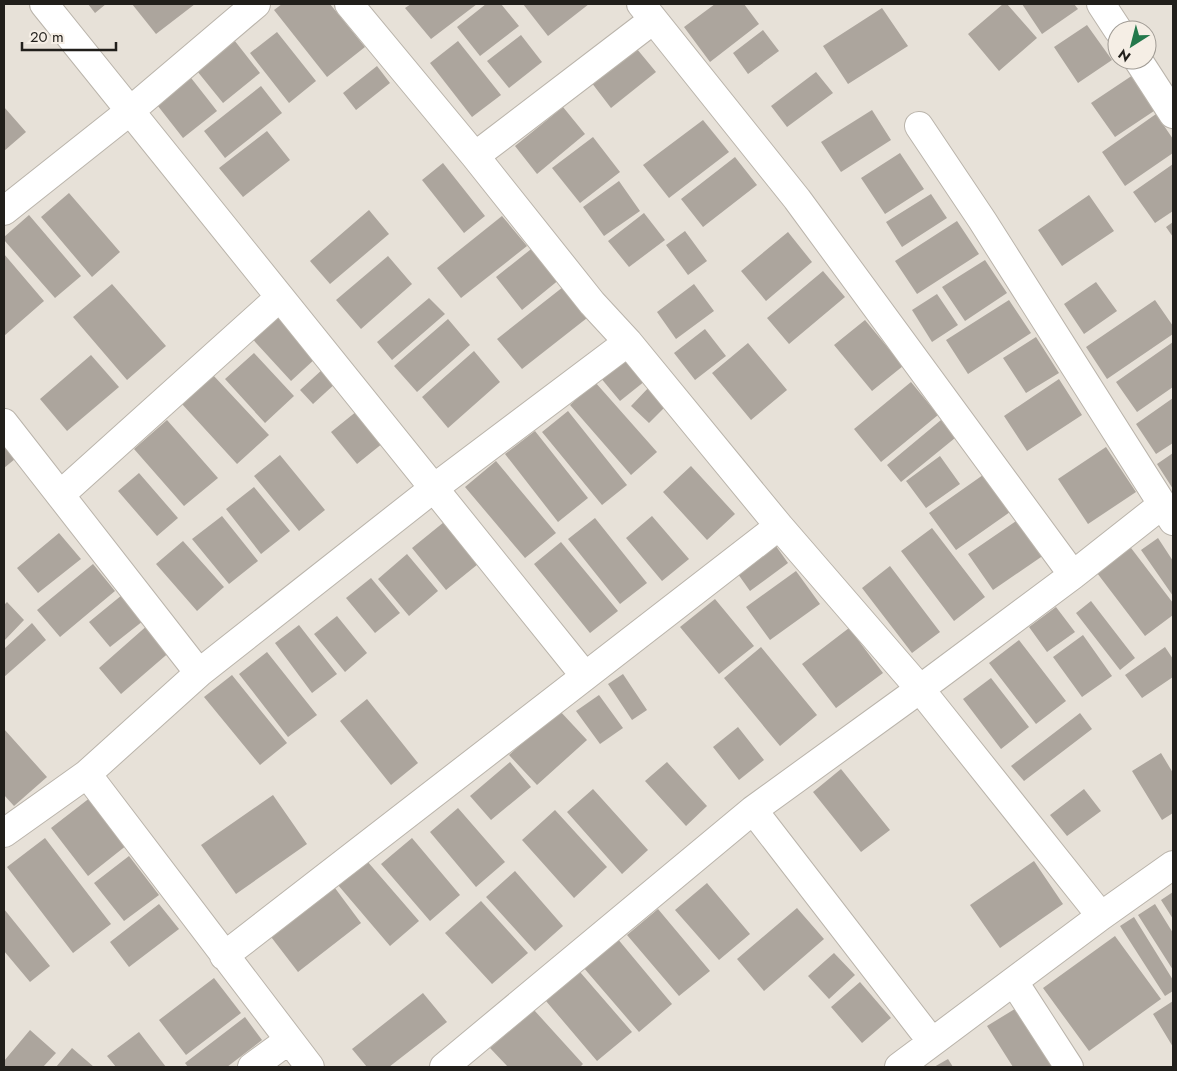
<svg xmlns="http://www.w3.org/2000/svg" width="1177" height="1071" font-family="Jost,sans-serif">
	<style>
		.building { fill: #aca59d }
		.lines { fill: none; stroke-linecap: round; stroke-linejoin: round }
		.minor-casing { stroke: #bab4ab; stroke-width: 30 }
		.minor { stroke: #fff; stroke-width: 28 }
	</style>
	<rect width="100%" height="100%" fill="#e7e1d8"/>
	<path class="building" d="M88 4H106L95 13Z
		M132 4H195L156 34Z
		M282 4H330L365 47 327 77 274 10Z
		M411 4H477L431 39 405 8Z
		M486 4H501L519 26 480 56 457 27Z
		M523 4H589L548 36Z
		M715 4H744L759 24 710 62 684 27Z
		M1003 4H1007L1037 38 999 71 968 34Z
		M1022 4H1074L1078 9 1042 34Z
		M882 8 908 46 848 84 823 46Z
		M1087 25 1112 60 1078 83 1054 47Z
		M763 30 779 51 748 74 733 53Z
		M277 32 316 81 289 103 250 53Z
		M521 35 542 62 509 88 487 61Z
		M231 36 260 73 223 103 193 66Z
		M458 41 501 95 472 117 430 63Z
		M632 43 656 72 611 108 588 78Z
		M377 66 390 83 356 110 343 93Z
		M816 72 833 93 787 127 771 106Z
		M188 74 217 111 183 138 154 101Z
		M1133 75 1157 109 1115 137 1091 103Z
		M261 86 282 113 225 158 204 131Z
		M4 107 26 132 4 151Z
		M563 107 585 134 537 174 515 146Z
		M872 110 891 140 841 172 821 142Z
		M1156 114 1173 139V153L1125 186 1102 152Z
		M703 120 729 152 669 198 643 165Z
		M267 131 290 160 243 197 219 168Z
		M593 137 620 172 580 203 552 168Z
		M900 153 924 189 885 214 861 178Z
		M735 157 757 185 703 227 681 199Z
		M443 163 485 216 464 233 422 180Z
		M1173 164V211L1155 223 1133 192Z
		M619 181 640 211 604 236 583 207Z
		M69 193 120 252 92 277 41 217Z
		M931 194 947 218 902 247 886 222Z
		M1089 195 1114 231 1062 266 1038 230Z
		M369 210 389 234 330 284 310 261Z
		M644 213 665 240 629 267 608 241Z
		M29 215 81 276 55 298 4 240V237Z
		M502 216 527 246 461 298 437 268Z
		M957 221 979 254 917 294 895 261Z
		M1173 222V237L1166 227Z
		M685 231 707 261 688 275 666 245Z
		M788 232 812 262 766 301 741 271Z
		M535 246 560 279 522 310 496 277Z
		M4 254 44 301 4 336Z
		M388 256 412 284 361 329 336 300Z
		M985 260 1007 293 965 321 942 287Z
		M823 271 845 297 789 344 767 318Z
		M1096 282 1117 311 1084 334 1064 304Z
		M112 284 166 346 127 380 73 317Z
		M694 284 714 311 676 339 657 312Z
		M563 287 587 318 522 369 497 339Z
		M937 294 958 325 932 342 912 310Z
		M429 298 445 314 392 360 377 342Z
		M1009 300 1031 333 968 374 946 340Z
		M1155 300 1173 326V334L1107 379 1086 347Z
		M272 310 316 358 291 381 247 333Z
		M448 319 470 345 417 392 394 366Z
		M865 320 903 366 872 391 834 345Z
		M705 329 726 356 695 380 674 353Z
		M1036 337 1059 373 1026 393 1003 358Z
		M1173 342V387L1137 412 1116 382Z
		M748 343 787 390 751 420 712 373Z
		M619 350 645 381 620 401 595 371Z
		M474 351 500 382 448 428 422 397Z
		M254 353 294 396 265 423 225 379Z
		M91 355 119 387 67 431 40 399Z
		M324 368 337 382 313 404 300 390Z
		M213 375 269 435 237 464 182 404Z
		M1059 379 1082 415 1027 451 1004 416Z
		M595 382 657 452 631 475 570 405Z
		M911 382 938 415 881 462 854 429Z
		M651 385 669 403 649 423 631 406Z
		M1173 398V443L1156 454 1136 424Z
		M357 411 383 443 357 464 331 432Z
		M568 411 627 485 602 505 542 432Z
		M167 420 218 478 184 506 134 449Z
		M941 420 955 438 901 482 887 465Z
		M535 431 588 498 558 522 505 454Z
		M4 445 15 459 4 468Z
		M1106 447 1136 492 1088 524 1058 479Z
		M1173 453V489L1157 464Z
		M280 455 325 510 299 531 254 476Z
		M940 456 960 484 926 508 906 481Z
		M496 461 556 533 525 558 465 487Z
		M691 466 735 514 707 540 663 492Z
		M139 473 178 518 157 536 118 491Z
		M983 475 1010 512 956 550 929 513Z
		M254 487 290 531 261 554 226 509Z
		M222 516 258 561 229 584 192 539Z
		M652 516 689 559 662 581 626 538Z
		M449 518 483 560 446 590 412 548Z
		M595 518 647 583 620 604 568 539Z
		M1019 519 1044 555 993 590 968 554Z
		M932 528 985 597 954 621 901 551Z
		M59 533 81 559 38 593 17 568Z
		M1158 538 1173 561V596L1141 550Z
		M771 539 788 563 750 591 733 567Z
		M183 541 224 587 197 611 156 564Z
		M561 542 618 611 590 633 534 564Z
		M1128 544 1173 603V615L1145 636 1094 569Z
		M407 554 438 591 409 616 378 579Z
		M93 564 115 591 60 637 37 610Z
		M890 566 940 632 912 653 862 588Z
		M796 571 820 604 770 640 746 607Z
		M371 578 400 613 375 633 346 598Z
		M122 595 143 621 110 647 89 622Z
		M715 599 754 646 719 674 680 627Z
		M1091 601 1135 658 1120 670 1076 613Z
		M7 602 24 620 4 641V605Z
		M1056 607 1075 632 1047 652 1029 627Z
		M337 616 367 653 345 672 314 634Z
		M32 623 46 640 4 677V649Z
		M149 624 172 650 121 694 99 668Z
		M299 625 337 674 312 693 275 643Z
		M849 628 883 673 836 708 802 664Z
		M1083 635 1112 676 1082 697 1053 657Z
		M1019 640 1066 701 1036 724 989 663Z
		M761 647 817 715 780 746 724 678Z
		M1165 647 1173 659V677L1142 698 1125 675Z
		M267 652 317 715 288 737 239 674Z
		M623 674 647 710 632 720 608 684Z
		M232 675 287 743 260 765 204 697Z
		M991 678 1029 727 1001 749 963 699Z
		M599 695 623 728 600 744 576 711Z
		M367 699 418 763 391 785 340 721Z
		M559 710 587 740 537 785 509 755Z
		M1080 713 1092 729 1024 781 1011 766Z
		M738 727 764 760 739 780 713 747Z
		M4 729 47 777 14 806 4 795Z
		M1161 753 1173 773V813L1162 820 1132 771Z
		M510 762 531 787 491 820 470 796Z
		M667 762 707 806 686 826 645 781Z
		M841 769 890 830 861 852 813 792Z
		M593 789 648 850 622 874 567 812Z
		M1084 789 1101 811 1067 836 1050 815Z
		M273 795 307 844 236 894 201 845Z
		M91 797 127 845 88 876 51 828Z
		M458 808 505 862 476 887 430 832Z
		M555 810 607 867 574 898 522 840Z
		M45 838 111 924 73 953 7 867Z
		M412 838 460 895 430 921 381 864Z
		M129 856 159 895 124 921 94 883Z
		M367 861 419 921 390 946 338 885Z
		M1034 861 1063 904 1000 948 970 905Z
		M515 871 563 926 535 951 486 897Z
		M329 880 361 923 298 972 265 929Z
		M707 883 750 934 719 960 675 910Z
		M1173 892V919L1161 900Z
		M481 901 528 953 492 984 445 933Z
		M159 904 179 929 129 967 110 942Z
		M1155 904 1173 933V970L1138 915Z
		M797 908 824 939 764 991 737 959Z
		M4 909 50 966 30 982 4 951Z
		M658 909 710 971 679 996 627 935Z
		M1134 917 1173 980V991L1165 996 1120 926Z
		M1115 936 1161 999 1089 1051 1043 988Z
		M617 938 672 1004 639 1032 583 967Z
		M834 953 855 975 829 999 808 976Z
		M580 972 632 1032 597 1061 546 1001Z
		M214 978 241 1013 186 1055 159 1020Z
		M860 982 891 1018 862 1043 831 1007Z
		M423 993 447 1022 389 1067H367L352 1049Z
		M1173 1001V1047L1153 1014Z
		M1018 1007 1055 1067H1013L987 1026Z
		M534 1010 583 1064 580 1067H508L490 1048Z
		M245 1017 262 1040 227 1067H188L185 1063Z
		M30 1030 56 1053 43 1067H4V1061Z
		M139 1032 166 1067H116L107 1056Z
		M72 1048 94 1067H56Z
		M948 1059 953 1067H934Z"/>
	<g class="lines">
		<defs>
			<path id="minor" d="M44 4 585 676
				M349 4 475 156 592 303 628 342 779 526 920 689 1101 916
				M641 4 797 199 1073 575
				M1101 4 1118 30
				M1138 60 1173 114
				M919 126 982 220 1173 521
				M475 156 653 20
				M4 211 130 111 256 4
				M4 423 199 673 87 774 4 833
				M60 495 280 297
				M199 673 434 488 628 342
				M87 774 310 1067
				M753 810 932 1042
				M224 956 779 526
				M1014 982 1069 1067
				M252 1067 289 1040
				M444 1067 753 810 920 689 1073 575 1163 504
				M899 1067 1101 916 1173 865"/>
		</defs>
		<use href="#minor" class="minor-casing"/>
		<use href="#minor" class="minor"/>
	</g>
	<rect width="1177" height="1071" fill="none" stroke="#211f1b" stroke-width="10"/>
	<g transform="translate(1132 45) rotate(216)"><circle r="24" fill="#f5eee5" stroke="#a09b94"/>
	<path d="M0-4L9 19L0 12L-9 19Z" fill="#23784b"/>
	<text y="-8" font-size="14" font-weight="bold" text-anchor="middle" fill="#211f1b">N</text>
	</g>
	<path d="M22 42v8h94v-8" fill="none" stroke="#211f1b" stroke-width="2.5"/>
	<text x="30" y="42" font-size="15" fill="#211f1b" stroke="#f5eee5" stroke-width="4" paint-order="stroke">20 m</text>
</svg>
